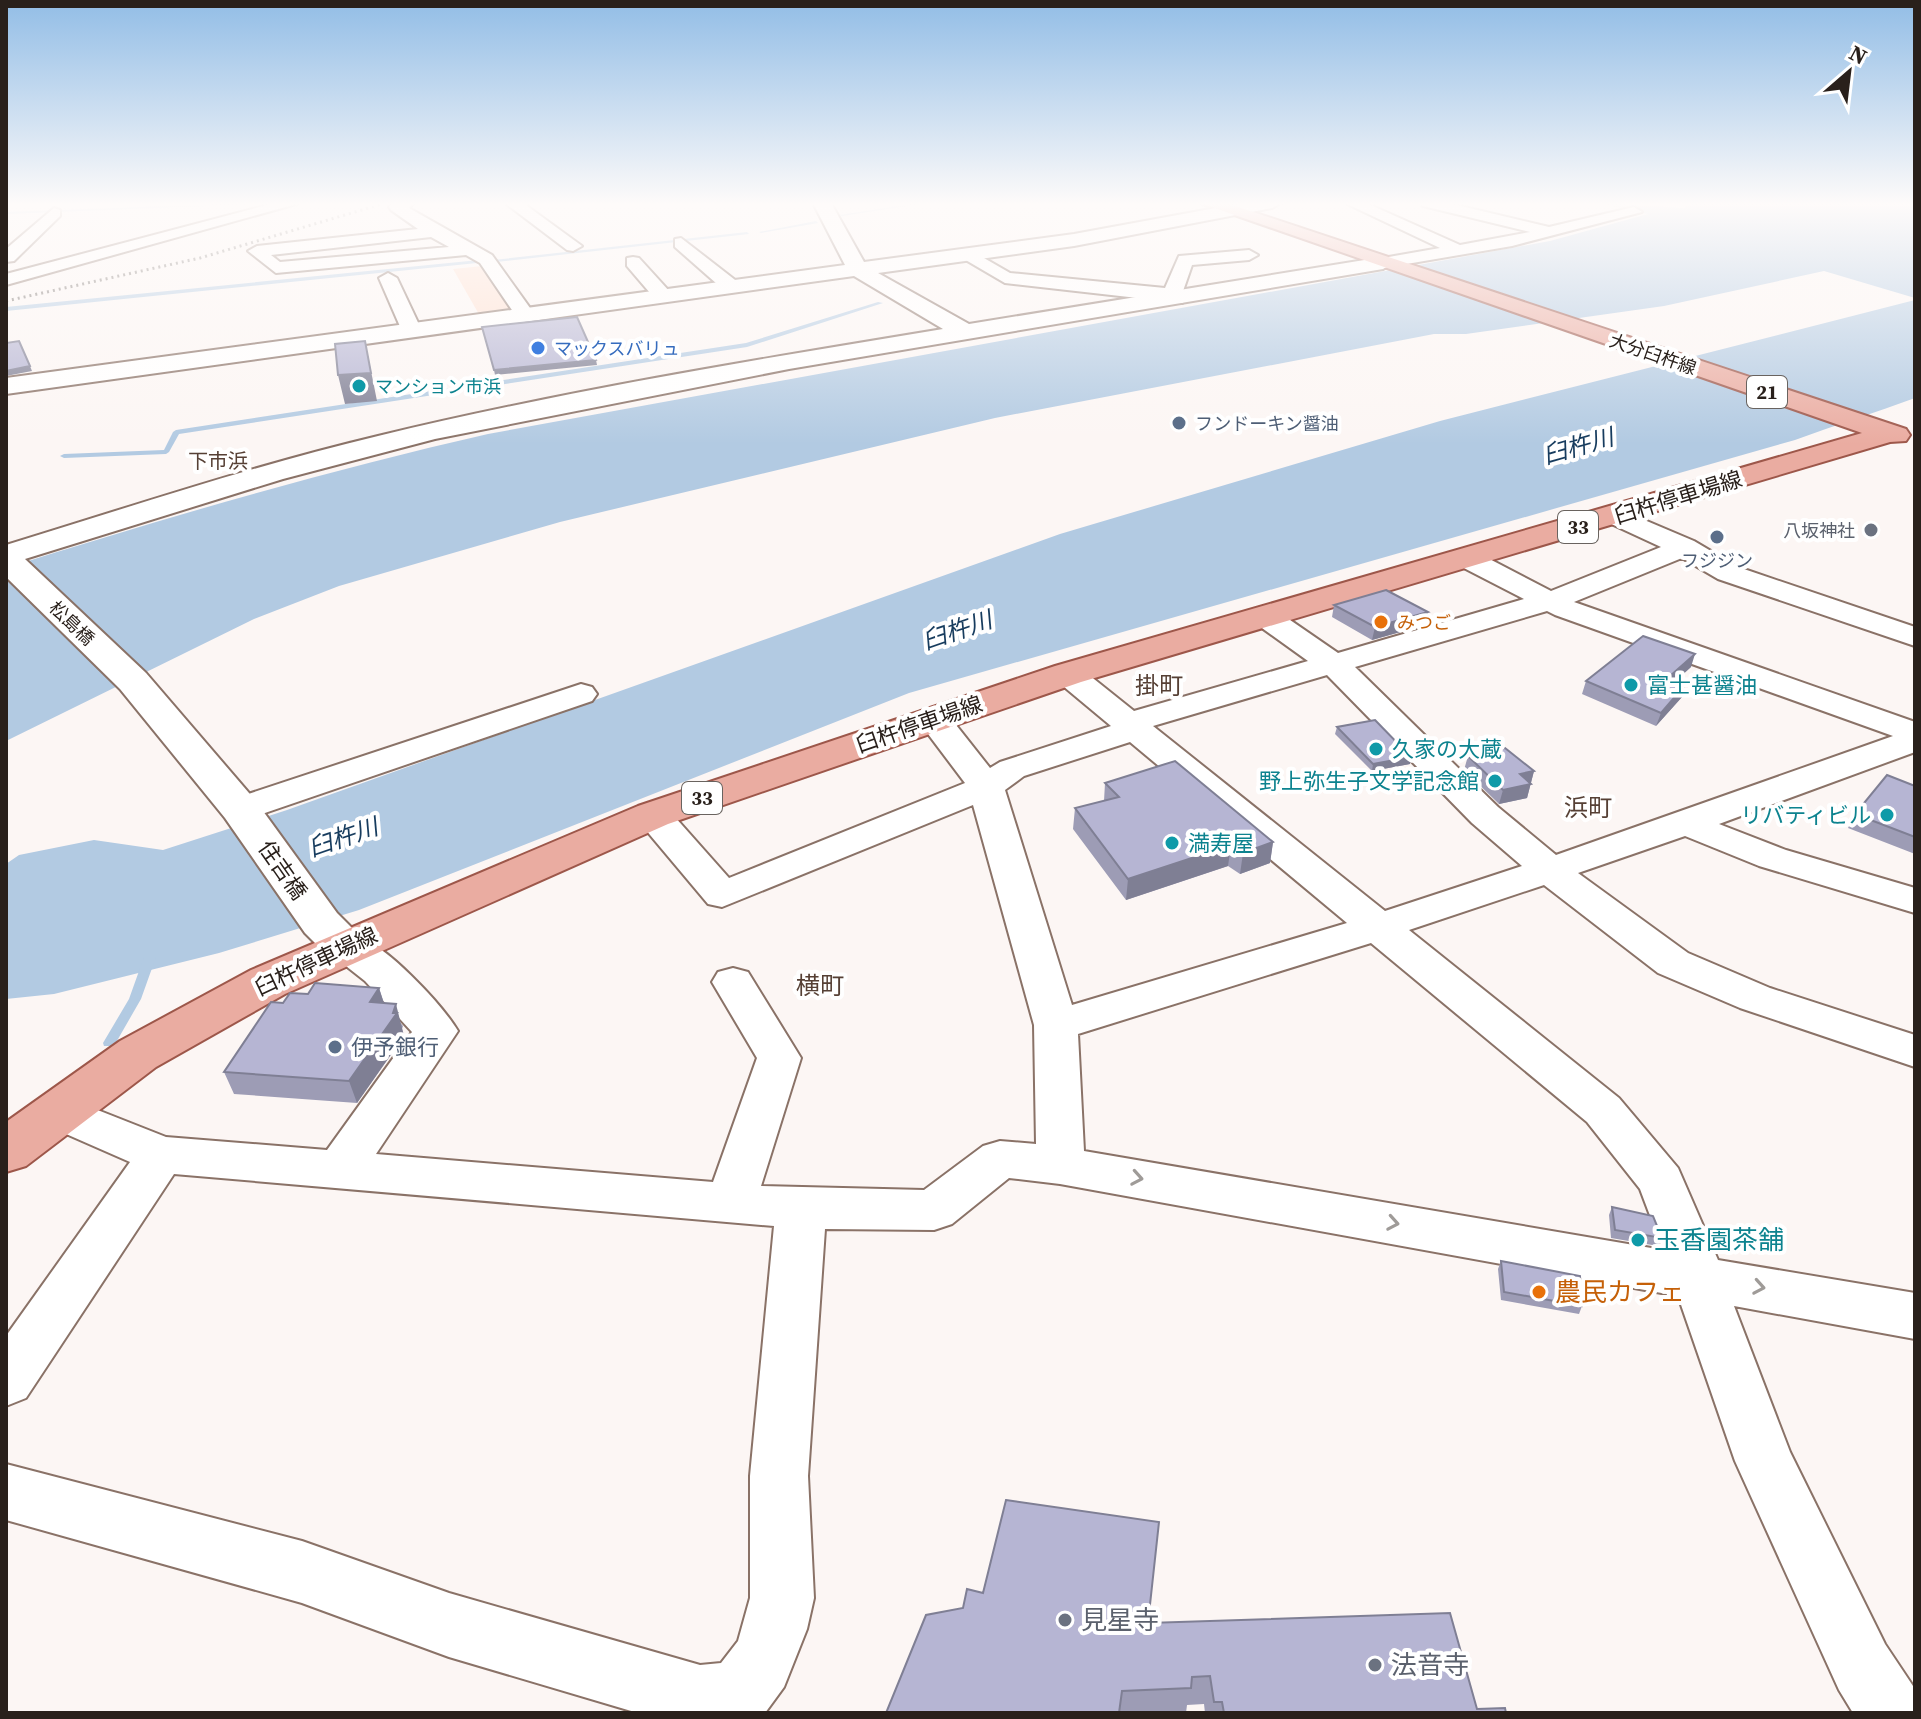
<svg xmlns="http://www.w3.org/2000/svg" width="1921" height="1719" font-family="'Source Serif 4','Noto Sans JP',serif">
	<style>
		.green { fill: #fedece }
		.water { fill: #b2cae2 }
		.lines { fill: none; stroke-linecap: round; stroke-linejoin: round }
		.stream { fill: #b2cae2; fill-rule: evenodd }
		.minor-casing { stroke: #8a7267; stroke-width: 4 }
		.tertiary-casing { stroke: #8a7267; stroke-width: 4 }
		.primary-casing { stroke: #9d574a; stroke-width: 4 }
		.minor { fill: #fff; fill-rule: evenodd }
		.tertiary { fill: #fff; fill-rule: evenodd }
		.primary { fill: #eaaca1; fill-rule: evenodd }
		.rail { stroke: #79726e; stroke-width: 3; stroke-dasharray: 2 4; stroke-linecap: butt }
		.wall { fill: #9d9cb5 }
		.shaded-wall { fill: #7f7f94 }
		.building { fill: #b6b5d3; stroke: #7f7f94; stroke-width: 2 }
		.oneway { stroke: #9f9b98 }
		.shop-dot { fill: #3f7fe0; stroke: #fff; stroke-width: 3 }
		.culture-dot { fill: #0f9aa8; stroke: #fff; stroke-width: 3 }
		.service-dot { fill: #5c6f8a; stroke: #fff; stroke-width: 3 }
		.worship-dot { fill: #6b7280; stroke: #fff; stroke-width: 3 }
		.food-dot { fill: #e8710a; stroke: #fff; stroke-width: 3 }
		.labels { text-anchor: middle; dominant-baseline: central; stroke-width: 8; stroke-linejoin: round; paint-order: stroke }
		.far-shop-label { font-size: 18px; fill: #366cbe; stroke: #fff; text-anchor: start }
		.far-street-label { font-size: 18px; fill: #29201b; stroke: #fff }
		.far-culture-label { font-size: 18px; fill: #0d838f; stroke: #fff; text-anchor: start }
		.far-service-label { font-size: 18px; fill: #4e5e75; stroke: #fff; text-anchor: start }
		.far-worship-label { font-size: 18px; fill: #5b616d; stroke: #fff; text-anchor: end }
		.far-food-label { font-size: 18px; fill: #c56008; stroke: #fff; text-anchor: start }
		.shield { fill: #fff; stroke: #69635f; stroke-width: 2 }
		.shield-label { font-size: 20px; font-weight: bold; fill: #29201b }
		.far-neighbourhood-label { font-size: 20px; fill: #564035; stroke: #fff }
		.street-label { font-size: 22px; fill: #29201b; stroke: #fff }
		.culture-label { font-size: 22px; fill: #0d838f; stroke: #fff; text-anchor: start }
		.service-label { font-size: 22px; fill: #4e5e75; stroke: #fff; text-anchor: start }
		.water-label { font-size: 24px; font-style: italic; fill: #173c5e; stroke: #fff }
		.neighbourhood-label { font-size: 24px; fill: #564035; stroke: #fff }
		.near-culture-label { font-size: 26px; fill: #0d838f; stroke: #fff; text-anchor: start }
		.near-food-label { font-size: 26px; fill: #c56008; stroke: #fff; text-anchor: start }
		.near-worship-label { font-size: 26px; fill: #5b616d; stroke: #fff; text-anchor: start }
	</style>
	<rect width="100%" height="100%" fill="#fcf6f4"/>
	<path class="green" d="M483 266 512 311 480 316 453 269Z"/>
	<path class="water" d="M1600 203 1684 208 1693 203H1915V298L1824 271 1664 306 1466 334H1434L995 418 560 522 339 586 254 619 6 741V568C165 518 325 471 488 434L1550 241 1648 214Z
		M1915 300V398C1875 413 1835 425 1795 440L909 693 359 910 219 953 54 994 6 999V864L19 855 94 840 163 850 287 810 1060 534 1440 421Z"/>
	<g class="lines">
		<path class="stream" d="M249 203H284L6 214V212Z
			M917 203H927L842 216 840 215Z
			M816 221 818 223 761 233 759 232Z
			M747 232 749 234 496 262 493 260Z
			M479 260 477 263 6 311V307Z
			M878 302 883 303 747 347 179 434 169 452 166 454 64 458 60 456 64 454 164 450 173 432 176 430 746 343Z
			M150 953 156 957 141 999 114 1046H104L103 1043 129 999 144 957Z"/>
		<defs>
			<path id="minor" d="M275 203H300L6 285V274Z
				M393 203H414L409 208 492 255 535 315 532 319H518L480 263 466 255 276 273 248 251 257 246 418 229 391 210 389 207ZM431 237 449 247 280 262 271 255Z
				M505 203H523L582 246 573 251 567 250Z
				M1345 203H1366L1460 245 1530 232 1423 206 1421 203H1448L1549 227 1634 207 1642 212 1512 246 1383 268 1374 263 1377 259 1440 248Z
				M54 208 60 210V216L14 261 6 262V249Z
				M681 238 739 283V291H725L675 247V239Z
				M970 250 1010 273 1165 288 1179 256 1249 250 1258 255 1249 260 1192 265 1183 291 1191 297 1182 303 1005 283 964 259V251Z
				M633 257 639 258 670 292V300H656L627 266V258Z
				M388 273 397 278 422 331 419 335 412 337 402 331 379 278Z
				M1616 508 1694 541 1738 567 1915 627V646L1718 579 1682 558 1574 602 1915 722V752L1719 824 1786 850 1915 888V913L1759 866 1685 836 1578 873 1688 953 1770 988 1915 1035V1067L1740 1008 1658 973 1544 885 1409 930 1619 1098 1678 1168 1718 1260 1915 1293V1339L1734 1306 1790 1452 1885 1644 1915 1689V1713H1853L1839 1690 1735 1461 1678 1296 1060 1184 1009 1178 952 1224 934 1230 825 1229 808 1476 814 1598 807 1629 784 1687 765 1713H638L449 1657 302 1603 6 1520V1464L302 1541 449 1593 700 1665 721 1663 738 1641 750 1598V1476L774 1226 174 1174 26 1398 6 1406V1336L130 1162 41 1123 34 1111 41 1099 57 1094 166 1137 327 1150 412 1032 365 981 332 955 326 946 332 937C341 934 347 932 356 935 387 946 441 1003 458 1031L376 1154 713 1182 757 1058 712 982 718 972 733 968 748 972 801 1058 761 1186 924 1190 983 1146 1000 1141 1036 1144 1034 1025 973 805 722 907 708 904 640 823 635 815 640 807 653 804 666 807 729 878 965 783 916 718 921 711 933 708 945 711 990 768 1000 762 1111 726 1057 681 1052 674 1057 667H1079L1134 711 1308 661 1255 623 1251 617 1255 611H1277L1338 653 1524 599 1458 565 1454 559 1458 553H1478L1551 591 1661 547 1607 522 1603 516 1607 510ZM1547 611 1555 615 1893 736 1556 855 1498 807 1355 667ZM1327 675 1472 823 1522 866 1385 911 1153 726ZM1130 742 1347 923 1072 1005 1005 790 1024 776ZM1371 943 1587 1122 1640 1189 1663 1250 1084 1151 1078 1034Z
				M581 684 592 687 597 694 592 701 253 817 240 820 227 817 222 809 227 801Z"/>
			<path id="tertiary" d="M813 203H831L864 262 1074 234 1243 203H1281L1272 208 1074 246 878 273 969 324 1383 257 1393 263 1383 269 789 369 435 439 283 479 25 559 146 673 255 800 337 913 370 946 363 957 346 961 329 957 305 933 225 818 120 689 6 577V545C130 507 252 466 378 436 564 391 754 360 943 329L854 276 6 394V378L845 265Z"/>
			<path id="primary" d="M1200 203H1226L1906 429 1910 435 1906 441 1890 442 1081 682 668 824 285 994 156 1067 26 1166 6 1172V1122L120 1041 251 970 638 806 1055 666 1862 433Z"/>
		</defs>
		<use href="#minor" class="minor-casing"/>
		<use href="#tertiary" class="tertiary-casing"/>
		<use href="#primary" class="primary-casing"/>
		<use href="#minor" class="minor"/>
		<use href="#tertiary" class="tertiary"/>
		<use href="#primary" class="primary"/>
		<path class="rail" d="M6 301 200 258 385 203"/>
	</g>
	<path class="wall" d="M1334 605 1425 625 1372 640 1332 617Z
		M1691 667 1676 680 1682 697 1656 726 1582 694 1586 681Z
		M1337 727 1411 757 1410 764 1372 771 1335 734Z
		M1468 756 1534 771 1527 798 1499 804 1464 770Z
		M1105 783 1273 842 1270 863 1240 874 1228 866 1126 900 1073 829 1075 808 1104 801Z
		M1915 786V854L1848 828 1855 814Z
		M379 988 384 1003 403 1026 402 1029 404 1036 357 1103 234 1094 224 1072 283 1003 308 994Z
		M1612 1207 1662 1238 1658 1246 1611 1238 1609 1215Z
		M1501 1261 1582 1306 1579 1314 1501 1300 1498 1269Z
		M983 1593 1148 1623 1477 1709 1506 1713H1205L1204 1704 1187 1705 1186 1713H886L963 1608Z"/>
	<path class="shaded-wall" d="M365 341 377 401 345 404 338 375Z
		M596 360 597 365 495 375 494 370Z
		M30 366 32 371 6 376V371Z
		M1428 612 1425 625 1372 640 1375 627Z
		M1695 654 1691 667 1665 691 1669 677Z
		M1686 684 1682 697 1656 726 1661 713Z
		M1411 757 1410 764 1372 771 1373 764Z
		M1534 771 1527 798 1499 804 1503 790 1520 774Z
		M1273 842 1270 863 1240 874 1243 853Z
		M1231 845 1228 866 1126 900 1128 879Z
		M379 988 386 1010 370 1002Z
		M396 1004 404 1036 357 1103 349 1081 393 1013Z"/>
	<path class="building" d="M577 317 596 360 494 370 482 327Z
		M19 341 30 366 6 371V343Z
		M365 341 371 373 338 375 335 344Z
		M1386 590 1428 612 1375 627 1334 605Z
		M1643 636 1695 654 1669 677 1686 684 1661 713 1586 681Z
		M1375 720 1411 757 1373 764 1337 727Z
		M1505 748 1534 771 1520 774 1531 784 1503 790 1468 756Z
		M1175 761 1273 842 1243 853 1231 845 1128 879 1075 808 1119 797 1105 783Z
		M1887 775 1915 786V837L1855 814Z
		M315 983 379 988 370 1002 396 1004 393 1013H397L349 1081 224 1072 271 1002 283 1003 290 993 308 994Z
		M1612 1207 1653 1216 1662 1238 1615 1230Z
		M1501 1261 1580 1276 1582 1306 1504 1292Z
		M1006 1500 1159 1522 1148 1623 1450 1613 1477 1709 1505 1708 1506 1713H1224L1222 1702H1214L1210 1676 1192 1677 1191 1688 1122 1691 1119 1713H886L926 1615 963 1608 967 1589 983 1593Z"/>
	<defs><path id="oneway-chevron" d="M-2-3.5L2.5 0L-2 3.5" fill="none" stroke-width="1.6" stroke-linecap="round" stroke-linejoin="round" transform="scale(2)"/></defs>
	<g class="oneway">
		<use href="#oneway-chevron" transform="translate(1137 1178) rotate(10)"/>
		<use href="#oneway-chevron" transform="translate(1393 1223) rotate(10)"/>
		<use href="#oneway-chevron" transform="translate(1759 1287) rotate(10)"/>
	</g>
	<linearGradient id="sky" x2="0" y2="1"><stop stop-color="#92bde6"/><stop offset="0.46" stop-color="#fefbfa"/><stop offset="1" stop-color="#fefbfa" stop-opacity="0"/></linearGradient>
	<rect width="1921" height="444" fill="url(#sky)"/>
	<circle class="shop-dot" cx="538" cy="348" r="8"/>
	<g class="culture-dot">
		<circle cx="359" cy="386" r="8"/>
		<circle cx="1631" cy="685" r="8"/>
		<circle cx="1376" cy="749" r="8"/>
		<circle cx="1495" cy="781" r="8"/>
		<circle cx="1887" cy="815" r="8"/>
		<circle cx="1172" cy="843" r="8"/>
		<circle cx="1638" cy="1240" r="8"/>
	</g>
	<g class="service-dot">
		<circle cx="1179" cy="423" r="8"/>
		<circle cx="1717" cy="537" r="8"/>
		<circle cx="335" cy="1047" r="8"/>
	</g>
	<g class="worship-dot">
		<circle cx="1871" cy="530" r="8"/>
		<circle cx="1065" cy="1620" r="8"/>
		<circle cx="1375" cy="1665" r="8"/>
	</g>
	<g class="food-dot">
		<circle cx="1381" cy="622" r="8"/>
		<circle cx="1539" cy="1292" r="8"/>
	</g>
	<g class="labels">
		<g class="far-shop-label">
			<text x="554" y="348">マックスバリュ</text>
		</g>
		<g class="far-street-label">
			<text transform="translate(1653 354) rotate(19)">大分臼杵線</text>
			<text transform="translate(72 623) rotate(44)">松島橋</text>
		</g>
		<g class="far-culture-label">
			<text x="375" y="386">マンション市浜</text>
		</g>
		<g class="far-service-label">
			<text x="1195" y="423">フンドーキン醤油</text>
			<text x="1717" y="560" text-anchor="middle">フジジン</text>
		</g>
		<g class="far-worship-label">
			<text x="1855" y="530">八坂神社</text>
		</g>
		<g class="far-food-label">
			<text x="1397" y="622">みつご</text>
		</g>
		<g class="shield">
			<rect x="1747" y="376" width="40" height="32" rx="6"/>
			<rect x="1558" y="511" width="40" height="32" rx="6"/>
			<rect x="682" y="782" width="40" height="32" rx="6"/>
		</g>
		<g class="shield-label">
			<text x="1767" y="392">21</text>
			<text x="1578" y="527">33</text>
			<text x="702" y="798">33</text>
		</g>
		<g class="far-neighbourhood-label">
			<text x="218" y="461">下市浜</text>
		</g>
		<g class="street-label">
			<text transform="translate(1678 497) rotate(-17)">臼杵停車場線</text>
			<text transform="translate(919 724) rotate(-19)">臼杵停車場線</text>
			<text transform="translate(283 870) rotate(55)">住吉橋</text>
			<text transform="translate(316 961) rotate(-25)">臼杵停車場線</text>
		</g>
		<g class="culture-label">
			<text x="1647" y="685">富士甚醤油</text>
			<text x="1392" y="749">久家の大蔵</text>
			<text x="1479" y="781" text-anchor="end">野上弥生子文学記念館</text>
			<text x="1871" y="815" text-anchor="end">リバティビル</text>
			<text x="1188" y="843">満寿屋</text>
		</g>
		<g class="service-label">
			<text x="351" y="1047">伊予銀行</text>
		</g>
		<g class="water-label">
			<text transform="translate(1578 446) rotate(-16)">臼杵川</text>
			<text transform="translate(957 630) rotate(-19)">臼杵川</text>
			<text transform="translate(343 837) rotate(-19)">臼杵川</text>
		</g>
		<g class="neighbourhood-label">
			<text x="1159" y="685">掛町</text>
			<text x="1588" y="807">浜町</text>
			<text x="820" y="985">横町</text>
		</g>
		<g class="near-culture-label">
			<text x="1654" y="1240">玉香園茶舗</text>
		</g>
		<g class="near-food-label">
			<text x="1555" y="1292">農民カフェ</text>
		</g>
		<g class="near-worship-label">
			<text x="1081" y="1620">見星寺</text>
			<text x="1391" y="1665">法音寺</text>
		</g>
	</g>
	<rect width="1921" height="1719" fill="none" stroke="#29201b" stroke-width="16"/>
	<g transform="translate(1849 72) rotate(28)" stroke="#ffffff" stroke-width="6" paint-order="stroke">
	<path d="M0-6L14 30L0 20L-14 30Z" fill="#29201b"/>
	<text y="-12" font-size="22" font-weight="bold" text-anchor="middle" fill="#29201b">N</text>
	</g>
</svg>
